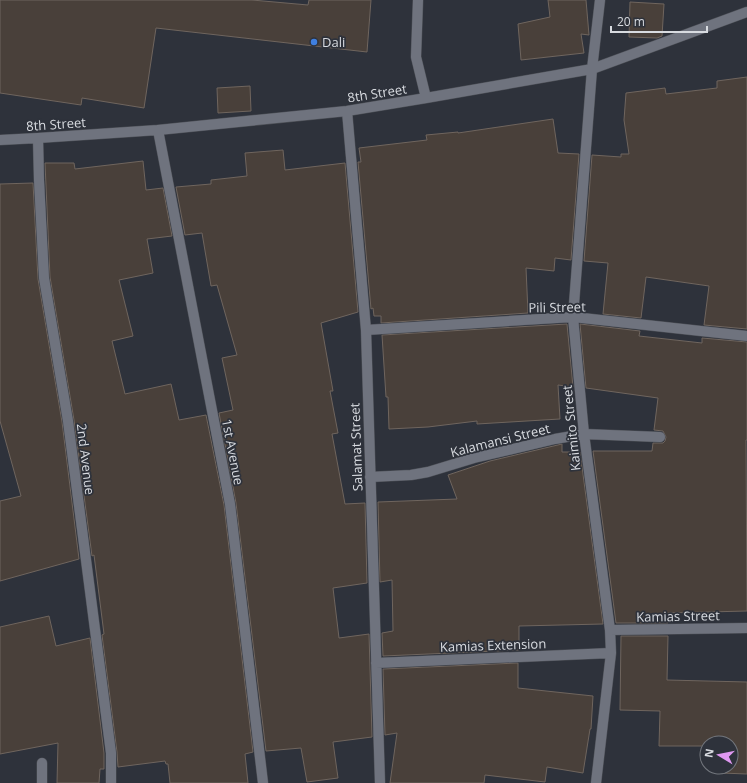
<svg xmlns="http://www.w3.org/2000/svg" width="747" height="783" font-family="'Open Sans',sans-serif">
	<style>
		.building { fill: #49403a; stroke: #6f655e }
		.lines { fill: none; stroke-linecap: round; stroke-linejoin: round }
		.minor-casing { stroke: #4d5057; stroke-width: 11 }
		.minor { stroke: #6f737e; stroke-width: 10 }
		.shop-dot { fill: #3f7fe0; stroke: #2e323b; stroke-width: 1.5 }
		.labels { text-anchor: middle; dominant-baseline: central; stroke-width: 3.5; stroke-linejoin: round; paint-order: stroke }
		.poi-label { font-size: 13px; fill: #d8dbe0; stroke: #2e323b; text-anchor: start }
		.street-label { font-size: 13px; fill: #d8dbe0; stroke: #2e323b }
	</style>
	<rect width="100%" height="100%" fill="#2e323b"/>
	<path class="building" d="M0 0H252L308 5 309 0H371L367 52 156 28 144 108 82 98 81 105 0 93Z
		M548 0H586L589 35 581 34 584 53 521 60 518 24 550 17Z
		M630 2 664 4 662 36 657 38 629 37Z
		M747 77V329L704 325 709 286 646 277 641 318 603 314 608 263 584 261 592 155 621 157V154H629L624 120 626 93 665 88 666 94 717 88V81Z
		M250 86 251 111 218 113 217 88Z
		M553 119 558 153 579 154 571 260 555 258 554 271 526 268 528 313 381 323V316H374L373 308 371 309 358 162H361L359 148 427 140 426 135 458 132V133Z
		M283 150 285 170 345 163 358 312 321 323 333 391H330L338 433 332 434 345 504 365 503 367 583 333 588 339 638 369 634 372 737 333 742 338 778 307 782 301 748 266 751 236 503 219 413 233 410 222 358 237 355 217 285 211 286 202 233 185 235 176 187 211 184V180L247 176 245 153Z
		M143 161 146 190 163 188 172 236 147 239 153 273 119 280 133 336 112 341 125 394 171 384 179 420 206 415 224 505 253 752 245 754 248 783H170L168 764H166L165 761 118 767 117 752 102 635 104 634 94 555 92 556 74 420 50 277 45 163H74L75 169Z
		M33 183 38 279 62 422 79 559 0 581V501L21 496 0 421V184Z
		M567 324 573 387 558 385 560 419 477 424V421L428 427 389 429 388 397H386L382 335Z
		M580 324 640 331 639 336 702 343V338L747 342V440H746L747 611 668 613V623H616L593 451H652L653 443H663L665 441 666 437 663 431 654 430 658 398 586 388Z
		M562 444V452H580L603 624 519 626V650L383 656 382 633 393 631 392 580 380 582 378 502 457 499 448 475 490 461Z
		M49 616 56 646 90 638 104 753V769H100L99 783H57L58 743 0 754V627Z
		M621 636H668L667 680 747 682V774L721 773V767H731V743H707V746H659L660 711 620 710Z
		M518 663V688L593 696 591 729H590L583 773 547 767 545 782 485 775 484 783H390L397 733 385 735 383 669Z"/>
	<g class="lines">
		<defs>
			<path id="minor" d="M418 0 416 57 426 98
				M347 111 366 330 380 783
				M158 130 230 504 263 783
				M38 138 39 180 44 278 68 421 111 753V783
				M0 140 38 138 158 130 347 111 426 98 592 69 747 12
				M366 330 573 317 747 336
				M370 477 411 475 428 472 474 458 555 439 584 434 660 437
				M610 630 747 628
				M376 663 611 653
				M42 783V763
				M596 783 611 653 610 630 584 434 573 317 592 69 600 0"/>
		</defs>
		<use href="#minor" class="minor-casing"/>
		<use href="#minor" class="minor"/>
	</g>
	<circle class="shop-dot" cx="314" cy="42" r="4"/>
	<g class="labels">
		<g class="poi-label">
			<text x="322" y="42">Dali</text>
		</g>
		<g class="street-label">
			<text transform="translate(377 93) rotate(-9)">8th Street</text>
			<text transform="translate(56 124) rotate(-4)">8th Street</text>
			<text transform="translate(557 307) rotate(-1)">Pili Street</text>
			<text transform="translate(571 428) rotate(-96)">Kaimito Street</text>
			<text transform="translate(500 440) rotate(-14)">Kalamansi Street</text>
			<text transform="translate(356 447) rotate(-92)">Salamat Street</text>
			<text transform="translate(233 452) rotate(79)">1st Avenue</text>
			<text transform="translate(86 459) rotate(83)">2nd Avenue</text>
			<text transform="translate(678 616) rotate(-1)">Kamias Street</text>
			<text transform="translate(493 645) rotate(-2)">Kamias Extension</text>
		</g>
	</g>
	<g transform="translate(719 755) rotate(280)"><circle r="19" fill="#2e323b" stroke="#72767d"/>
	<path d="M0-3L7 15L0 10L-7 15Z" fill="#df98f1"/>
	<text y="-6" font-size="11" font-weight="bold" text-anchor="middle" fill="#d8dbe0">N</text>
	</g>
	<path d="M611 26v6h96v-6" fill="none" stroke="#d8dbe0" stroke-width="2"/>
	<text x="617" y="26" font-size="12" fill="#d8dbe0" stroke="#2e323b" stroke-width="3" paint-order="stroke">20 m</text>
</svg>
